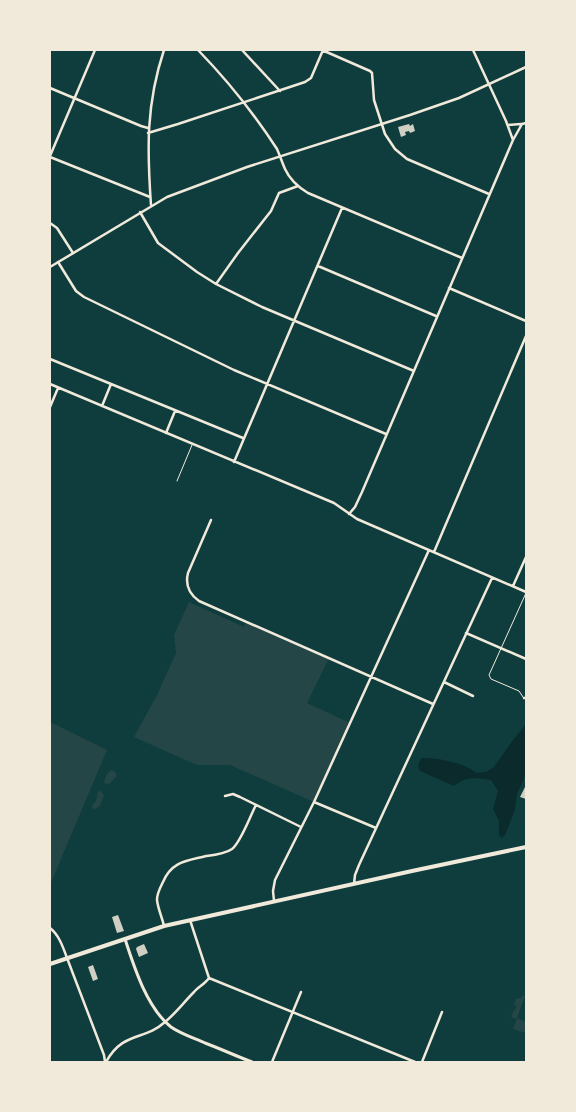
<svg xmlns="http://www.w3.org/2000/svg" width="576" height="1112" font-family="'Work Sans',sans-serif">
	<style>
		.green { fill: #244646 }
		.water { fill: #0a2a2b }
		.building { fill: #cfcfc3 }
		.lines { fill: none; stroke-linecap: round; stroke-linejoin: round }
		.service { stroke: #f1e9da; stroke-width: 1 }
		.minor { stroke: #f1e9da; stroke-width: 2.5 }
		.tertiary { stroke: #f1e9da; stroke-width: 2.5 }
		.secondary { stroke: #f1e9da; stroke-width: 3 }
		.primary { stroke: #f1e9da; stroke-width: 4 }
	</style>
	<rect width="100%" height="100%" fill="#0f3d3e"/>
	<path class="green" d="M189 602 244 627 246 622 329 658 307 703 350 723 314 802 230 765H197L134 737 157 695 176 653 174 635Z
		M50 722 107 750 50 885Z
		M112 770 116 773V777L109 784 104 783C105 777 107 772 112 770Z
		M101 791 104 795 100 806 95 809 92 808 93 804 96 801 98 792Z
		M522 995 525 996 517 1018 526 1022V1033L513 1029 517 1019 511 1017 514 1010 517 1007 514 1005 516 999 521 998Z"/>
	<path class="water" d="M526 724V774L517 794 515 810 505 835 502 838 499 835V821L493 809 498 791 491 780C475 778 467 776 454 786L420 771 418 766 421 758C434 757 467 763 476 773L486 772 494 767 510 744Z"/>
	<path class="building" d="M409 124 410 126 413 124 415 131 410 133 409 131 405 132 406 135 401 137 398 127Z
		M526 785V799L520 797Z
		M118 915 124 931 117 933 112 917Z
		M144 944 148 953 139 957 136 949 137 947Z
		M93 965 98 979 93 981 88 967Z"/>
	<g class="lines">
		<path class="service" d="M177 481 192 445
			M523 697 519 691 491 679 489 675 526 593"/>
		<path class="minor" d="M198 50C229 82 253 112 277 149 280 156 282 162 285 169 290 180 298 187 308 193L462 258
			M242 50 280 91
			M322 50 370 71 372 73 374 100 385 134 395 149 407 159 489 194
			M473 50 506 121 513 140
			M50 88 141 126 148 128
			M508 125 521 124
			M148 133 178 124 305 82 311 78 323 50
			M50 156 95 50
			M50 157 150 197
			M151 205C147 149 146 104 164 50
			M140 212 158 243 197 272 216 284 262 307 414 371
			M50 223 57 228 73 253
			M58 262 76 291 84 297 234 370 386 434
			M318 266 436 316
			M216 284 238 253 271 211 279 193 298 186
			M449 288 526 321
			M50 359 243 438
			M50 384 334 503 357 519 526 592
			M102 406 111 384
			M50 407 58 388
			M166 433 175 411
			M234 462 342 208
			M349 514 355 507 362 492 513 140 522 124 526 123
			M211 520 188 573C185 585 189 594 199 601L433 704
			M434 552 526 336
			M513 586 526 557
			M466 633 526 659
			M444 682 473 696
			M524 698H526
			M225 796 233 794 240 797 301 827
			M314 802 376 828
			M354 884 355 875 359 865 492 578
			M274 901 273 891 275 880 314 802 429 550
			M190 920 209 978 415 1062
			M164 926C162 917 158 909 157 900 157 893 160 888 163 882 172 861 187 861 206 856 215 855 225 854 232 849 241 842 250 816 256 805
			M50 928C59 935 63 947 67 958
			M165 1022C176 1013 184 1002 194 992 198 987 205 984 209 978
			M272 1062 301 992
			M422 1062 442 1012"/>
		<path class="tertiary" d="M50 267 167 197 247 167 410 115 459 98 526 67
			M67 958 104 1055 105 1062
			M106 1062C123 1031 144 1041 165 1022"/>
		<path class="secondary" d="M125 939C134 967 147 1008 171 1027 181 1034 194 1038 205 1043 221 1049 236 1056 252 1062"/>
		<path class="primary" d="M50 964 164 926 412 871 526 847"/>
	</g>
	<rect width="576" height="1112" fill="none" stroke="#f1e9da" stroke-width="102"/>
</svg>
